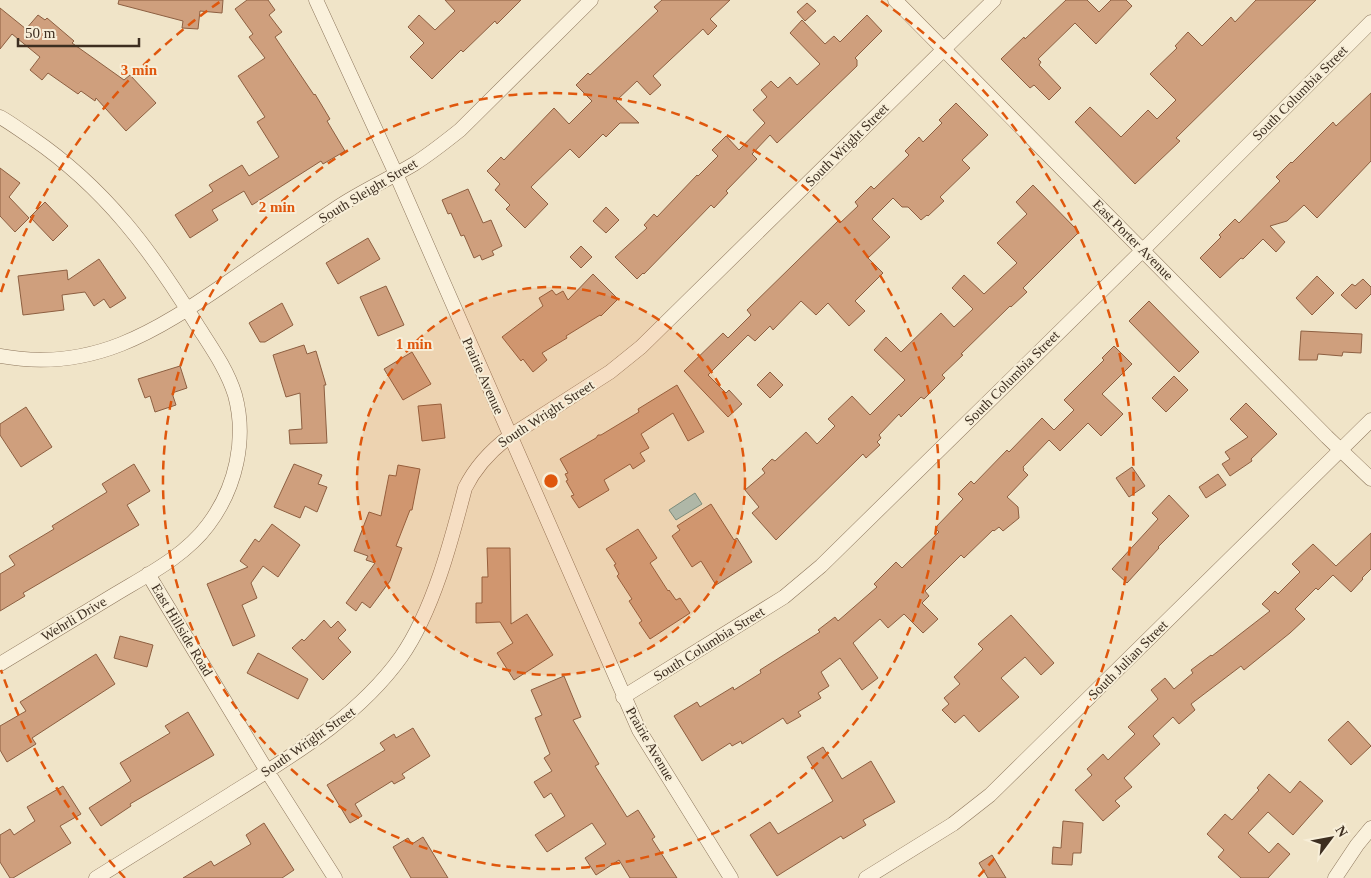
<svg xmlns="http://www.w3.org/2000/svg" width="1371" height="878" font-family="Georgia,serif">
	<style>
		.water { fill: #a9c4bc; stroke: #6f938a }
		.building { fill: #cf9f7d; stroke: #8d5f41 }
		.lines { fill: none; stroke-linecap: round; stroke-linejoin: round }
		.minor-casing { stroke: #8d765c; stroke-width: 15 }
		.minor { stroke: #faf1dc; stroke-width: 14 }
		.ring { fill: none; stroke: #df570d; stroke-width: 2.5; stroke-dasharray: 9 6 }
		.labels { text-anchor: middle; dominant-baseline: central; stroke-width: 4; stroke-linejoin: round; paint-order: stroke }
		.street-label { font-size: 14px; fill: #3d2e20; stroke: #f7eed8 }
		.centre { fill: #df570d; stroke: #f7eed8; stroke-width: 2.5 }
		.ring-label { font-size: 15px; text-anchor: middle; font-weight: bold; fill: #df570d; stroke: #f7eed8; stroke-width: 4; stroke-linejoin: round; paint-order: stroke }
	</style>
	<rect width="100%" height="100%" fill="#f0e4c8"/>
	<path class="water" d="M695 493 702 504 676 520 669 510Z"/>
	<path class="building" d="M119 0H223L222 13 200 11 198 29 182 28 183 21 118 4Z
		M247 0H268L275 10 269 15 282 32 275 37 314 95 315 94 330 119 327 121 345 151 323 164 321 161 252 205 244 191 212 210 218 220 190 238 175 215 213 191 209 185 242 165 249 176 279 157 257 122 265 117 238 76 265 58 249 37 253 34 235 9Z
		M445 0H521L497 24 495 21 463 52 461 50 432 79 410 57 424 43 408 27 419 15 435 30 455 11Z
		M662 0H730L710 19 717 26 708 35 703 29 653 76 661 85 650 95 637 81 616 101 639 123H620L606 137 603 134 579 158 570 149 531 187 548 204 525 228 506 209 510 205 495 190 500 184 487 171 501 157 504 160 554 108 569 124 592 101 576 85 588 73 590 75 658 11 654 7Z
		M1066 0H1087L1099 12 1111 0H1126L1132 6 1096 44 1075 23 1038 59 1041 62 1039 65 1061 88 1049 100 1034 85 1030 88 1001 59 1024 37 1025 39Z
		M1256 0H1316L1176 138 1180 141 1135 184 1075 122 1090 107 1121 137 1148 110 1157 119 1176 100 1150 74 1177 48 1175 46 1188 32 1202 46 1231 17 1235 22Z
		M807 3 816 11 805 21 797 12Z
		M0 8 26 29 38 15 45 20 47 18 74 41 72 43 124 80 130 75 156 103 126 131 96 98 95 101 81 91 78 94 48 73 42 80 30 70 40 57 12 34 0 49Z
		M867 15 882 31 855 58 857 60V66L777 143 770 135 752 154 757 159 726 191 728 193 714 208 711 205 644 274 643 273 637 279 615 257 647 228 644 225 654 214 657 217 697 175 698 176 718 156 712 150 726 136 739 150 765 123 753 110 767 97 761 90 771 81 778 88 790 77 797 85 820 64 790 33 802 20 825 44 834 36 840 42Z
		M1371 93V161L1317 218 1304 205 1287 221 1270 226 1285 242 1276 252 1263 239 1243 259 1241 258 1220 278 1200 258 1221 237 1219 235 1235 219 1239 223 1280 181 1276 177 1291 162 1292 163 1333 122 1336 126Z
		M956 103 988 135 962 160 970 168 940 197 944 201 928 216 927 215 921 220 908 207H902L893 198 872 219 890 237 868 258 883 273 855 301 865 311 849 326 828 303 816 315 801 301 773 330 770 326 755 341 748 335 708 375 726 393 729 390 742 404 728 417 684 371 723 333 728 338 751 315 747 310 838 221 840 223 858 206 855 202 871 186 874 189 909 155 905 151 919 137 923 142 942 123 939 120Z
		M0 168 20 183 9 197 29 218 15 232 0 216Z
		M1033 185 1079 232 1023 288 1027 292 1011 307 1010 306 961 354 963 355 942 375 945 378 924 399 921 397 901 417 899 414 879 435 881 438 877 442 880 445 866 458 863 454 776 540 752 513 759 507 745 490 765 473 762 469 772 459 775 461 806 432 817 444 835 426 828 419 852 396 870 415 905 380 874 350 886 337 901 352 941 313 954 327 973 309 952 288 964 275 984 294 1017 263 997 243 1027 214 1016 202Z
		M468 189 483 223 491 220 502 246 492 251 494 255 482 260 480 255 474 258 464 235 461 236 451 213 448 214 442 200Z
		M45 202 68 226 53 241 30 217Z
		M606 207 619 220 606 233 593 221Z
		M368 238 380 259 338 284 326 263Z
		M581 246 592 257 581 268 570 257Z
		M99 259 126 298 110 308 104 299 94 306 85 292 62 295 64 310 23 315 18 276 67 270 68 280Z
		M593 274 618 299 601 316 600 315 566 336 567 338 542 353 547 360 533 372 523 359 521 361 502 337 543 306 539 298 552 290 556 295 563 291 568 300Z
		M1317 276 1334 293 1312 315 1296 298Z
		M1363 279 1371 287V294L1356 309 1341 295 1352 284 1355 286Z
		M386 286 404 325 378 336 360 297Z
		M1149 301 1199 352 1179 372 1129 321Z
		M282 303 293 325 265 342H260L249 323Z
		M1301 331 1362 334 1361 353 1343 352 1342 356 1318 354 1317 360H1299Z
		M304 345 307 354 316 351 326 385H324L327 443 290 444 289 430 302 429 300 393 286 397 273 355Z
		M1114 346 1132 364 1102 394 1123 414 1101 436 1088 423 1060 451 1049 440 1023 467 1024 469 1023 470 1028 475 1007 497 1018 507 1019 518 1003 531 999 527 994 531 993 530 964 558 961 555 925 591 929 596 922 603 938 619 923 633 904 614 888 628 880 619 853 643 878 678 862 690 840 658 821 672 829 686 818 693 821 698 798 712 801 716 787 724 783 718 742 744 741 741 732 746 730 743 702 761 674 716 697 702 700 707 733 687 734 690 761 673 760 670 820 632 818 630 835 617 838 621 877 587 874 584 896 562 902 568 939 532 935 528 963 499 958 494 971 481 974 484 1007 450 1009 452 1042 418 1054 430 1074 410 1064 400 1104 360 1102 358Z
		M412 352 431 384 403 400 384 369Z
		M180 366 187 388 172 393 176 405 155 412 150 396 145 398 138 379Z
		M770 372 783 385 770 398 757 385Z
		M1174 376 1188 390 1166 412 1152 398Z
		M677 385 704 432 688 441 673 413 641 434 649 448 640 453 645 461 633 469 630 464 604 480 609 490 579 508 571 496 574 495 566 481 568 480 565 474 568 473 560 459 596 438 598 435H601L639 412 638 409Z
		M1246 403 1277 434 1251 459 1252 461 1230 476 1222 464 1230 459 1225 452 1248 437 1230 419Z
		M441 404 445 438 422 441 418 406Z
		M26 407 52 447 21 467 0 435V424Z
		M134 464 150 491 127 505 139 525 23 593 25 596 0 611V574L15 565 9 556 54 529 52 526 107 492 102 484Z
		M294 464 322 475 318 484 327 487 317 512 305 506 300 518 274 507Z
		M398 465 420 469 412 510H410L396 546 402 548 390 581 370 608 362 602 356 611 346 603 375 563 366 560 368 556 354 551 369 512 381 516 389 475 396 476Z
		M1132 467 1145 486 1129 497 1116 478Z
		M1218 474 1226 485 1206 498 1199 487Z
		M1169 495 1189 516 1158 547 1159 548 1127 583 1112 569 1158 519 1152 513Z
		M711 504 734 540 737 538 752 562 716 585 701 561 692 567 672 536 680 530 677 526Z
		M272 524 300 545 278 577 263 566 251 583 257 598 242 605 255 636 233 646 207 584 248 567 240 561 255 539 259 542Z
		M638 529 657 558 650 563 668 591 669 590 676 600 680 598 690 613 650 639 639 623 642 621 629 601 632 599 617 576 619 574 614 565 616 564 606 549Z
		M1371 533V569L1362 578 1363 579 1351 592 1333 575 1318 590 1316 588 1295 609 1305 619 1290 633 1244 670 1241 666 1191 704 1195 710 1179 724 1173 717 1153 736 1160 744 1124 778 1132 787 1115 801 1120 806 1103 821 1075 790 1092 775 1087 769 1103 754 1108 760 1135 734 1128 727 1158 699 1151 690 1165 678 1174 689 1193 673 1191 670 1211 655 1212 656 1270 611 1262 604 1275 591 1278 594 1300 572 1292 564 1313 544 1336 566Z
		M487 548H510L511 624 527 614 553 655 514 680 497 653 513 643 500 622 476 623V603H482V577H488Z
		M1011 615 1054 663 1041 675 1025 657 1001 678 1019 697 979 732 964 715 955 723 942 710 949 704 944 698 960 684 954 677 983 649 978 644Z
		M324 620 331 628 338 621 346 630 338 638 351 652 323 680 292 648 302 639 304 641Z
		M120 636 153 645 147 667 114 658Z
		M258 653 308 679 298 699 247 673Z
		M96 654 115 684 32 738 36 744 7 762 0 750V726L26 711 20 702Z
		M564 676 581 717 573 720 599 764 595 766 627 817 638 810 655 837 652 839 677 878H630L619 860 596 875 585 858 606 844 592 823 547 852 535 835 565 816 551 793 544 798 534 782 552 771 544 758 550 754 535 718 542 715 531 690Z
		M188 712 214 755 130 804 131 806 101 826 89 808 131 781 120 763 170 733 165 726Z
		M1348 721 1371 746 1351 765 1328 740Z
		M413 728 430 756 402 774 405 778 394 784 392 781 355 804 362 816 350 823 327 785 385 750 380 743 394 734 396 738Z
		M823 747 842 779 871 761 895 802 863 820 866 825 843 839 841 836 777 876 750 835 770 822 778 834 833 801 807 757Z
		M1269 774 1290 793 1300 781 1323 801 1293 835 1268 812 1248 833 1269 853 1278 843 1290 854 1268 878H1241L1218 857 1224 850 1207 834 1225 814 1232 820 1259 790 1257 788Z
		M63 786 81 814 60 826 71 843 13 878H10L0 862V835L10 829 14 835 35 821 27 807Z
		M1063 821 1083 823 1081 853H1073L1072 865 1052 864 1053 847 1061 848Z
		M264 823 294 870 282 878H183L211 861 214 866 251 844 246 835Z
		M423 837 448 878H411L393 847 408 838 412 844Z
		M992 855 1006 878H988L979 863Z"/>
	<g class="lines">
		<defs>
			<path id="minor" d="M316 0 396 174 639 730 731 878
				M895 0 1327 437 1371 479
				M0 117C11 123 21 131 32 138 105 188 151 250 197 325 211 347 227 369 235 395 247 439 236 488 208 525 185 556 147 575 114 595 76 618 38 641 0 664
				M0 356C92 373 155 332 228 282 264 257 301 232 338 207 362 191 389 179 414 164 430 154 445 142 460 130L591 0
				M148 574 267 771 335 878
				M623 697 784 597 821 566 1143 250 1371 22
				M96 878C141 850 186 822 231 794 293 755 358 717 401 657 433 611 451 542 465 488 476 466 490 451 510 436L610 372 641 347 994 0
				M866 878 953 824 990 795 1371 420
				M1335 878 1357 845 1371 828"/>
		</defs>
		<use href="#minor" class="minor-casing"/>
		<use href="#minor" class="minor"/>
	</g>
	<circle cx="551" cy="481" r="194" fill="#df570d" fill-opacity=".12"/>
	<g class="ring">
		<circle cx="551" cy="481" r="194"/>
		<circle cx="551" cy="481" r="388"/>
		<path d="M125 878A582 582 0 0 1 1 670M1 292A582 582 0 0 1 221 1M881 1A582 582 0 0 1 977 878"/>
	</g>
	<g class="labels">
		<g class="street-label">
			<text transform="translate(1300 93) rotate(-45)">South Columbia Street</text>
			<text transform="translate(847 145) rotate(-45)">South Wright Street</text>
			<text transform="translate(368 191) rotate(-31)">South Sleight Street</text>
			<text transform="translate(1133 240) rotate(45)">East Porter Avenue</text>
			<text transform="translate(483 376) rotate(66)">Prairie Avenue</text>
			<text transform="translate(1012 378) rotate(-45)">South Columbia Street</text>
			<text transform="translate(546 414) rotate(-33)">South Wright Street</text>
			<text transform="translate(74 619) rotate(-31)">Wehrli Drive</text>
			<text transform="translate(182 630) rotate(59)">East Hillside Road</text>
			<text transform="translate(709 644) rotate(-32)">South Columbia Street</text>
			<text transform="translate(1128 660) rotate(-45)">South Julian Street</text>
			<text transform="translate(308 742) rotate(-35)">South Wright Street</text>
			<text transform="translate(650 744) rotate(60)">Prairie Avenue</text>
		</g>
	</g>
	<circle cx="551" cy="481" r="8" class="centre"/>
	<g class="ring-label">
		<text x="139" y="75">3 min</text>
		<text x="277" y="212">2 min</text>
		<text x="414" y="349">1 min</text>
	</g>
	<g transform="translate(1331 838) rotate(58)" stroke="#f7eed8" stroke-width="4" paint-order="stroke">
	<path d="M0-4L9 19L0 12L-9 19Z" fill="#3d2e20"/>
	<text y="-8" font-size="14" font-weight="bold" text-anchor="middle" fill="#3d2e20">N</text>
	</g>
	<path d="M18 38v8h121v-8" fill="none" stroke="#3d2e20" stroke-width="2.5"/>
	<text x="25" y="38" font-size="15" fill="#3d2e20" stroke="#f7eed8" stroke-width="4" paint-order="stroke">50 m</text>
</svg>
